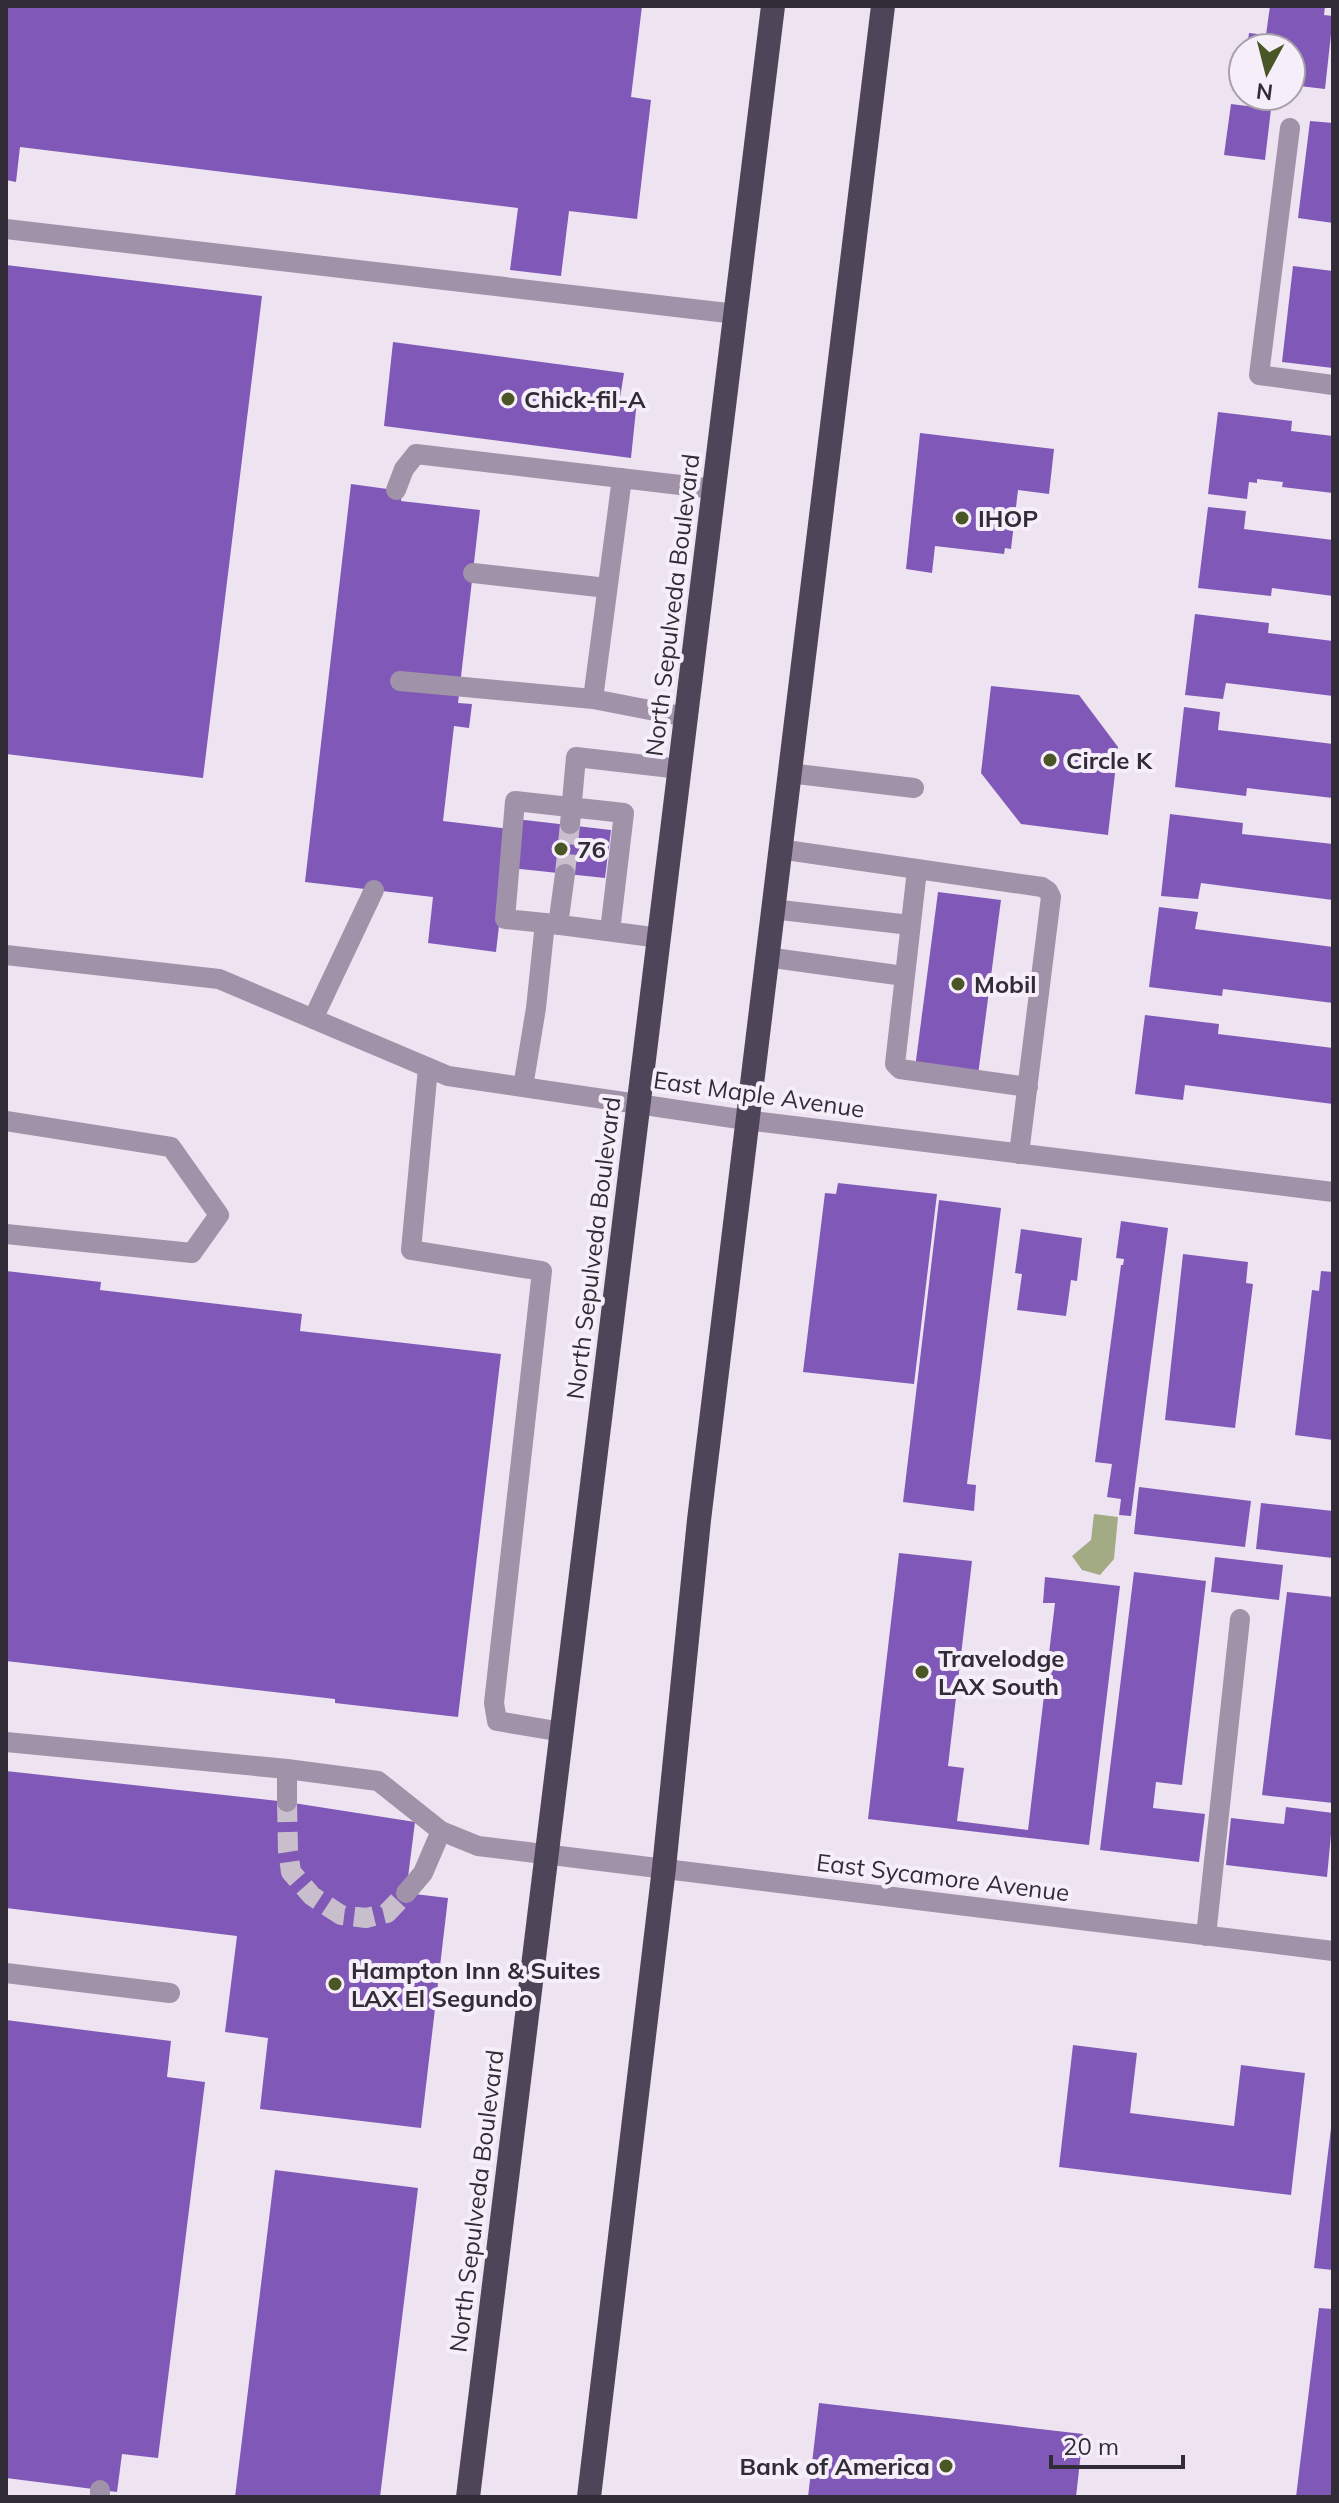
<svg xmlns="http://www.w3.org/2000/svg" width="1339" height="2503" font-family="Mulish,sans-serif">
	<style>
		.water { fill: #a3ab85 }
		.building { fill: #8059b8 }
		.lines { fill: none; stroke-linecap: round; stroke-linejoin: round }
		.minor-tunnel { stroke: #c8becc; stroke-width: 20; stroke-dasharray: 20 10; stroke-linecap: butt }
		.minor { stroke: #a092a9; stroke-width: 20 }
		.highway { stroke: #4e4558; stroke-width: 24 }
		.poi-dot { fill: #4a5626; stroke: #f6eff9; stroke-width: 3 }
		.labels { text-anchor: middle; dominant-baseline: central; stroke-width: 8; stroke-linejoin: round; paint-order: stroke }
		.poi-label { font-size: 24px; font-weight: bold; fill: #322c38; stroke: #f6eff9; text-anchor: start }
		.street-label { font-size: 24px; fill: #322c38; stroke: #f6eff9 }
	</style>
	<rect width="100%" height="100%" fill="#ede3f1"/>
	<path class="water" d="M1094 1514 1118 1517 1114 1559 1100 1575 1082 1570 1072 1556 1091 1540Z"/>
	<path class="building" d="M6 6H642L631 97 651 100 637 219 569 211 561 276 510 270 518 208 20 147 16 182 6 180Z
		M1270 6H1325L1324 15 1333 16 1325 89 1291 85V48H1247L1249 33 1266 35Z
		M1231 104 1271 109 1265 160 1224 155Z
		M1310 121 1333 123V223L1298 218Z
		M6 265 262 296 203 778 6 754Z
		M1293 266 1333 271V368L1282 362Z
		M393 342 624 373 620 398 637 400 631 458 384 426Z
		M1218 412 1292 421 1291 431 1333 436V493L1282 487 1283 482 1257 479V483L1249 482 1247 499 1208 494Z
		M920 433 1054 449 1049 494 1018 490 1011 549 1005 548 1004 554 935 546 932 573 906 569Z
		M351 484 402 491 401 501 480 510 458 703 472 704 469 728 454 726 443 821 510 829 496 952 428 943 433 897 305 882Z
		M1208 507 1246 511 1244 529 1333 540V596L1272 588 1271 596 1198 588Z
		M1195 614 1269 623 1268 633 1333 641V696L1226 683 1223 699 1185 695Z
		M991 686 1079 695 1118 747 1108 835 1021 824 981 773Z
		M1184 707 1220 712 1218 730 1333 744V798L1247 788 1246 796 1175 787Z
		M1170 814 1243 823 1242 834 1333 844V900L1201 883 1198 899 1161 896Z
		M516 819 611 830 605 878 511 868Z
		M938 892 1001 900 978 1075 915 1068Z
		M1159 907 1198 912 1195 929 1333 947V1003L1223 989 1222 996 1149 987Z
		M1145 1015 1219 1024 1218 1034 1333 1048V1104L1185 1085 1183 1100 1135 1094Z
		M838 1183 937 1194 914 1384 803 1372 825 1193 836 1194Z
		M939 1200 1001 1208 967 1484 976 1485 974 1511 903 1502Z
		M1121 1221 1168 1228 1131 1516 1119 1515 1121 1499 1107 1497 1112 1464 1095 1462 1121 1265H1123L1124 1259 1116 1258Z
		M1021 1229 1082 1238 1077 1281 1071 1280 1066 1316 1017 1310 1022 1274 1015 1273Z
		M1183 1254 1248 1262 1246 1283 1253 1284 1235 1428 1165 1420Z
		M6 1271 101 1282 100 1290 302 1314 300 1331 501 1354 458 1717 335 1703V1699L6 1661Z
		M1321 1271 1333 1272V1440L1295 1435 1312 1290 1319 1291Z
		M1139 1487 1251 1501 1245 1547 1134 1534Z
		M1261 1503 1333 1511V1558L1256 1549Z
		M899 1553 972 1561 948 1766 964 1768 957 1821 1028 1830 1055 1603H1043L1045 1577 1120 1586 1089 1845 868 1819Z
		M1215 1557 1283 1565 1279 1600 1211 1592Z
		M1134 1572 1206 1581 1182 1785 1156 1782 1153 1808 1205 1814 1199 1862 1100 1850Z
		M1287 1592 1333 1597V1803L1262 1795Z
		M6 1771 287 1802 415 1822 406 1893 448 1898 421 2128 260 2109 268 2038 225 2032 237 1936 6 1908Z
		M1286 1807 1333 1813 1327 1877 1226 1865 1231 1818 1284 1824Z
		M6 2020 171 2041 167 2077 205 2082 158 2458 122 2454 117 2492 6 2478Z
		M1073 2045 1137 2053 1130 2113 1234 2126 1241 2065 1305 2073 1291 2195 1059 2167Z
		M1331 2128H1333V2270L1314 2268Z
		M275 2170 418 2188 380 2497H235Z
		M1319 2308 1333 2309V2497H1296Z
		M819 2403 1083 2434 1076 2497H808Z"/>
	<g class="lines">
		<path class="minor-tunnel" d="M565 874 570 824
			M287 1802 288 1851 291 1872 312 1896 341 1915 366 1918 387 1913 406 1893"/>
		<path class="minor" d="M1290 128 1259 375 1333 385
			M6 229 736 314
			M622 478 593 699 686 717
			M396 490 404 469 416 454 714 489
			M473 573 607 588
			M400 681 593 699
			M789 773 914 788
			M570 824 576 757 680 769
			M779 849 1042 887 1048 891 1051 897 1019 1154
			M917 870 895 1064 900 1069 1028 1087
			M772 909 910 925
			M545 923 505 919 515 801 624 813 610 931
			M558 925 565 874
			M6 955 219 979 448 1076 746 1120 1333 1192
			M766 957 904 976
			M313 1019 374 890
			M428 1068 411 1250 542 1271 494 1703 497 1721 562 1732
			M523 1087 536 1008 545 923 660 938
			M6 1121 171 1147 219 1215 192 1253 6 1234
			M6 1742 287 1769 378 1781 441 1831 478 1846 1333 1951
			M287 1769V1802
			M406 1893 423 1873 441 1831
			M1206 1936 1240 1619
			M6 1973 170 1993
			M100 2497V2490"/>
		<path class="highway" d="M468 2497 773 6
			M589 2497 664 1868 699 1520 883 6"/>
	</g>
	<g class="poi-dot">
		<circle cx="508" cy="399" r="8"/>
		<circle cx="962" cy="518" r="8"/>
		<circle cx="1050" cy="760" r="8"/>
		<circle cx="561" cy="849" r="8"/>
		<circle cx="958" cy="984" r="8"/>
		<circle cx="922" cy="1672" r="8"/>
		<circle cx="335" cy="1984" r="8"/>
		<circle cx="946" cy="2466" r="8"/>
	</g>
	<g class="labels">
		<g class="poi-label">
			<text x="524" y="399">Chick-fil-A</text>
			<text x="978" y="518">IHOP</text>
			<text x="1066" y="760">Circle K</text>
			<text x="577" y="849">76</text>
			<text x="974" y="984">Mobil</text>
			<text x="938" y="1658">Travelodge<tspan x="938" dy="28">LAX South</tspan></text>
			<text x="351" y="1970">Hampton Inn &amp; Suites<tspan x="351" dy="28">LAX El Segundo</tspan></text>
			<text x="930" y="2466" text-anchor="end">Bank of America</text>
		</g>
		<g class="street-label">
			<text transform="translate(672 605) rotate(-83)">North Sepulveda Boulevard</text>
			<text transform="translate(759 1094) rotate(8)">East Maple Avenue</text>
			<text transform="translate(593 1248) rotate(-83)">North Sepulveda Boulevard</text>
			<text transform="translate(943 1877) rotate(7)">East Sycamore Avenue</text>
			<text transform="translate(476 2201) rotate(-83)">North Sepulveda Boulevard</text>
		</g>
	</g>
	<rect width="1339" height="2503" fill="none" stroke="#322c38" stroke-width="16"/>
	<g transform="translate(1267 72) rotate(187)"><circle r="38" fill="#f6eff9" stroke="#a8a1ac" stroke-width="2"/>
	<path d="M0-6L14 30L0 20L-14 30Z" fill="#4a5626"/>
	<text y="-12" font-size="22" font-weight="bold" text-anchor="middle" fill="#322c38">N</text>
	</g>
	<path d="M1051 2455v12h132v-12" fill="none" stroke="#322c38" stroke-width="4"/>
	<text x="1063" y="2455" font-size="24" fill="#322c38" stroke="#f6eff9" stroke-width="6" paint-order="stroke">20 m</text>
</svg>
